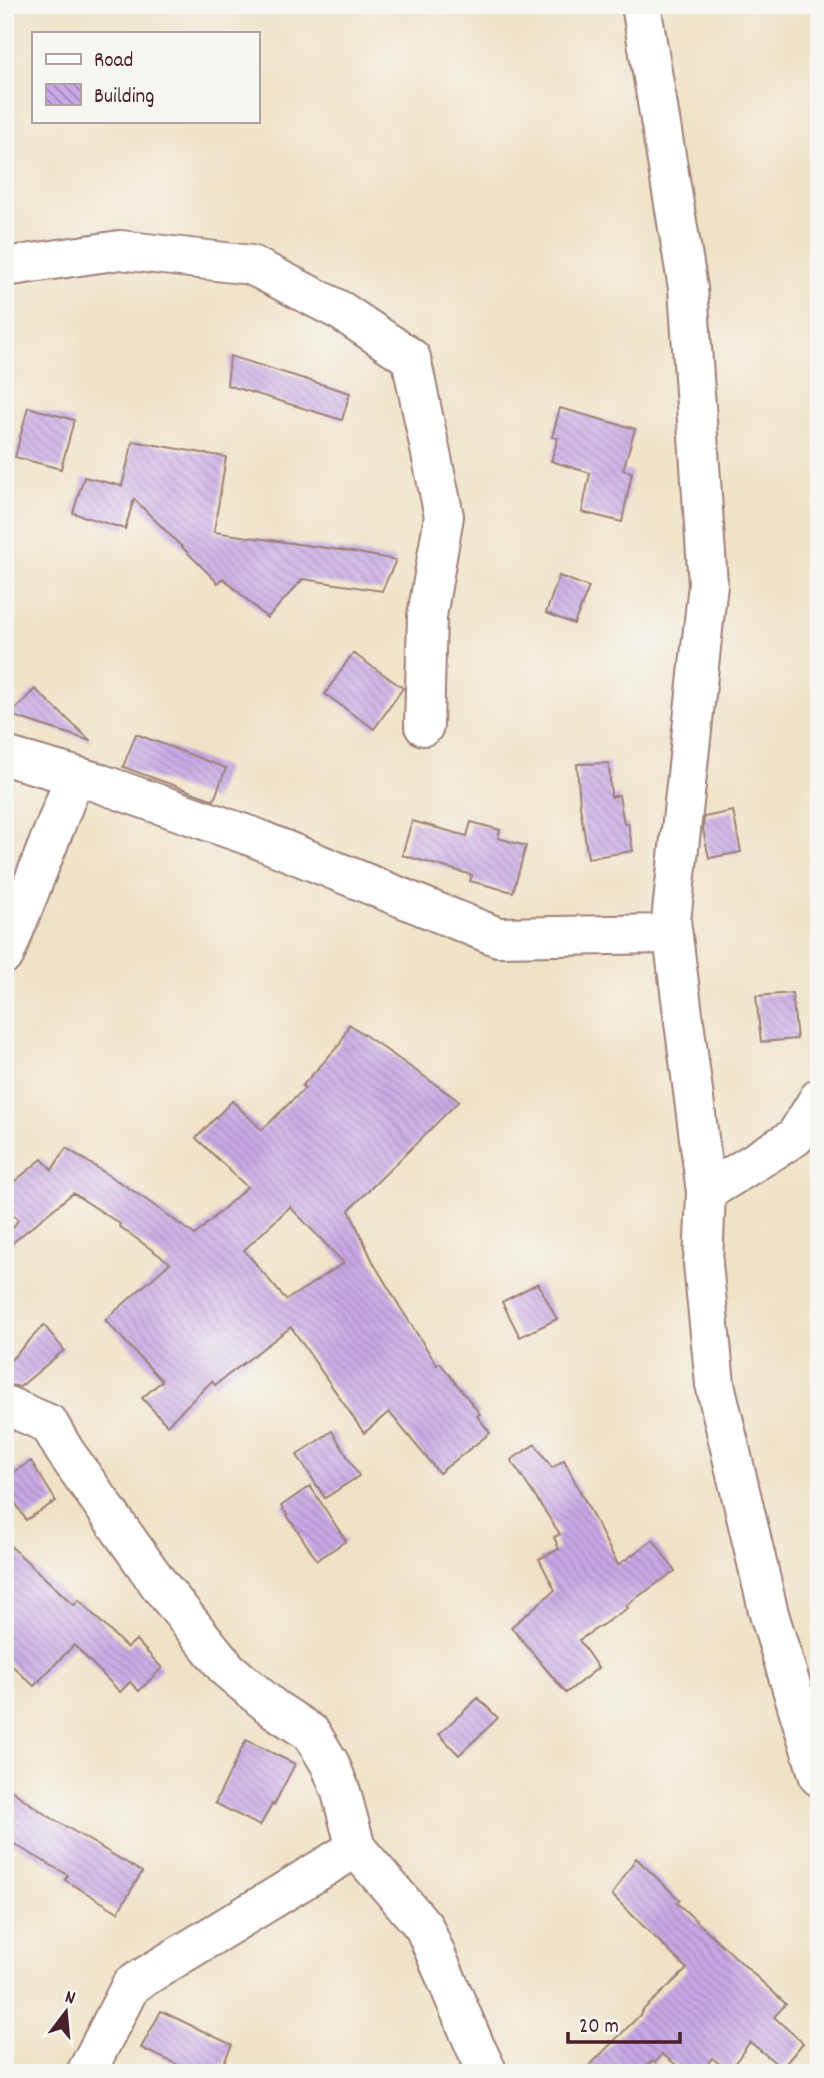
<svg xmlns="http://www.w3.org/2000/svg" width="824" height="2078" font-family="Dekko,sans-serif">
	<style>
		.building { fill: url(#building-back-hatch); fill-rule: evenodd }
		.lines { fill: none; stroke-linecap: round; stroke-linejoin: round }
		.minor-casing { stroke: #9d8078; stroke-width: 42 }
		.minor { stroke: #fff; stroke-width: 38 }
	</style>
	<defs>
		<pattern id="building-back-hatch" width="6" height="6" patternUnits="userSpaceOnUse" patternTransform="scale(1.75)"><rect width="6" height="6" fill="#c8a9e5"/><path d="M-1 5l2 2M0 0l6 6M5-1l2 2" fill="none" stroke="#a489ba"/></pattern>
	</defs>
	<rect width="100%" height="100%" fill="#f6f6f2"/>
	<filter id="ink" filterUnits="userSpaceOnUse"><feTurbulence type="fractalNoise" baseFrequency=".0143" numOctaves="2"/><feDisplacementMap in="SourceGraphic" scale="14" xChannelSelector="R" yChannelSelector="G"/><feConvolveMatrix kernelMatrix="1 2 1 2 8 2 1 2 1" color-interpolation-filters="sRGB"/></filter>
	<filter id="wash" filterUnits="userSpaceOnUse"><feTurbulence type="fractalNoise" baseFrequency=".00686" numOctaves="4" result="noise"/><feDisplacementMap in="SourceGraphic" scale="28" xChannelSelector="R" yChannelSelector="G"/><feGaussianBlur stdDeviation="1.57" result="paint"/><feColorMatrix in="noise" values="0 0 0 0 0 0 0 0 0 0 0 0 0 0 0 0 0 1.4 0 .05"/><feComposite in="paint" operator="in"/></filter>
	<g filter="url(#wash)">
		<rect width="100%" height="100%" fill="#f0e2c6"/>
		<g id="blocks">
			<path class="building" d="M230 356 350 393 342 420 227 385Z
				M28 407 74 420 61 469 15 457Z
				M560 408 635 429 623 470 632 472 622 522 582 512 590 473 551 461 558 438 552 437Z
				M133 441 226 457 214 532 347 551 396 560 382 591 303 579 267 618 223 578 218 583 134 499 125 529 73 513 84 477 122 486Z
				M559 576 589 587 574 624 546 613Z
				M353 653 403 688 374 729 325 694Z
				M35 689 91 741 10 715Z
				M136 734 226 768 214 800 123 767Z
				M609 763 611 797 619 795 624 824 628 823 633 851 588 858 580 806 577 764Z
				M733 811 741 852 709 858 703 829 704 817Z
				M412 821 467 836 471 822 500 830 498 838 526 846 513 892 470 881 472 875 402 855Z
				M792 993 797 1039 761 1042 756 996Z
				M349 1024 459 1101 349 1210 374 1264 400 1307 437 1365 440 1363 480 1414 477 1416 490 1433 439 1473 389 1412 364 1433 291 1327 215 1385 212 1381 167 1425 142 1398 162 1381 105 1320 170 1263 119 1226 120 1224 73 1193 11 1244 6 1239 18 1220 5 1206V1189L42 1159 52 1170 66 1148 141 1196 195 1235 247 1187 196 1138 232 1101 262 1130 305 1088 302 1086 340 1044ZM290 1207 344 1263 286 1300 244 1250Z
				M538 1283 557 1319 520 1337 502 1302Z
				M44 1325 64 1350 20 1387 5 1384V1366Z
				M332 1431 359 1476 325 1498 297 1455Z
				M535 1444 552 1468 564 1460 618 1565 653 1540 675 1571 626 1605 628 1608 579 1640 598 1668 566 1693 511 1627 555 1590 539 1559 559 1549 554 1537 560 1534 511 1460Z
				M31 1461 56 1501 26 1520 5 1486V1477Z
				M310 1486 346 1541 317 1560 281 1506Z
				M5 1541 74 1605 79 1600 127 1648 136 1640 162 1668 139 1691 130 1682 120 1692 74 1645 34 1686 5 1659Z
				M478 1698 498 1718 459 1755 439 1734Z
				M246 1740 295 1764 274 1805 272 1804 260 1826 215 1803Z
				M5 1786 45 1814 142 1872 118 1912 65 1880 68 1875 5 1839Z
				M636 1858 680 1900 677 1903 786 2004 774 2017 803 2043 782 2068 750 2042 729 2071 712 2058 701 2073H687L662 2054 655 2063 652 2061 640 2073H582L643 2012 642 2011 687 1969 612 1895Z
				M161 2011 232 2045 219 2073H196L141 2048Z"/>
		</g>
	</g>
	<g filter="url(#ink)">
		<use href="#blocks" fill-opacity="0" stroke="#9d8078" stroke-width="2"/>
		<g class="lines">
			<defs>
				<path id="minor" d="M641 5 688 288 708 584 671 921 706 1192 703 1264 715 1384 769 1614 819 1777
					M5 267 120 250 251 265 341 311 411 358 444 516 427 616 424 726
					M5 756 93 781 253 837 498 937 666 934 671 921
					M5 954 75 776
					M706 1192 795 1137 819 1098
					M5 1405 49 1424 64 1450 158 1583 228 1670 273 1708 311 1733 330 1764 341 1792 356 1848 424 1927 475 2046 488 2073
					M86 2073 131 1985 356 1848"/>
			</defs>
			<use href="#minor" class="minor-casing"/>
			<use href="#minor" class="minor"/>
		</g>
	</g>
	<rect width="824" height="2078" fill="none" stroke="#f6f6f2" stroke-width="28"/>
	<rect x="32" y="32" width="228" height="91" fill="#f6f6f2" stroke="#b1a0a2" stroke-width="2"/>
	<rect x="46" y="54" width="35" height="10" fill="#ffffff" stroke="#b1a0a2" stroke-width="2"/>
	<text x="94" y="66" font-size="21" fill="#4a1f2b">Road</text>
	<rect x="46" y="84" width="35" height="21" fill="url(#building-back-hatch)" stroke="#b1a0a2" stroke-width="2"/>
	<text x="94" y="102" font-size="21" fill="#4a1f2b">Building</text>
	<g transform="translate(66 2012) rotate(16)" stroke="#f6f6f2" stroke-width="5" paint-order="stroke">
	<path d="M0-5L12 26L0 18L-12 26Z" fill="#4a1f2b"/>
	<text y="-10" font-size="19" font-weight="bold" text-anchor="middle" fill="#4a1f2b">N</text>
	</g>
	<path d="M568 2032v10h112v-10" fill="none" stroke="#4a1f2b" stroke-width="3.5"/>
	<text x="579" y="2032" font-size="21" fill="#4a1f2b" stroke="#f6f6f2" stroke-width="5" paint-order="stroke">20 m</text>
</svg>
